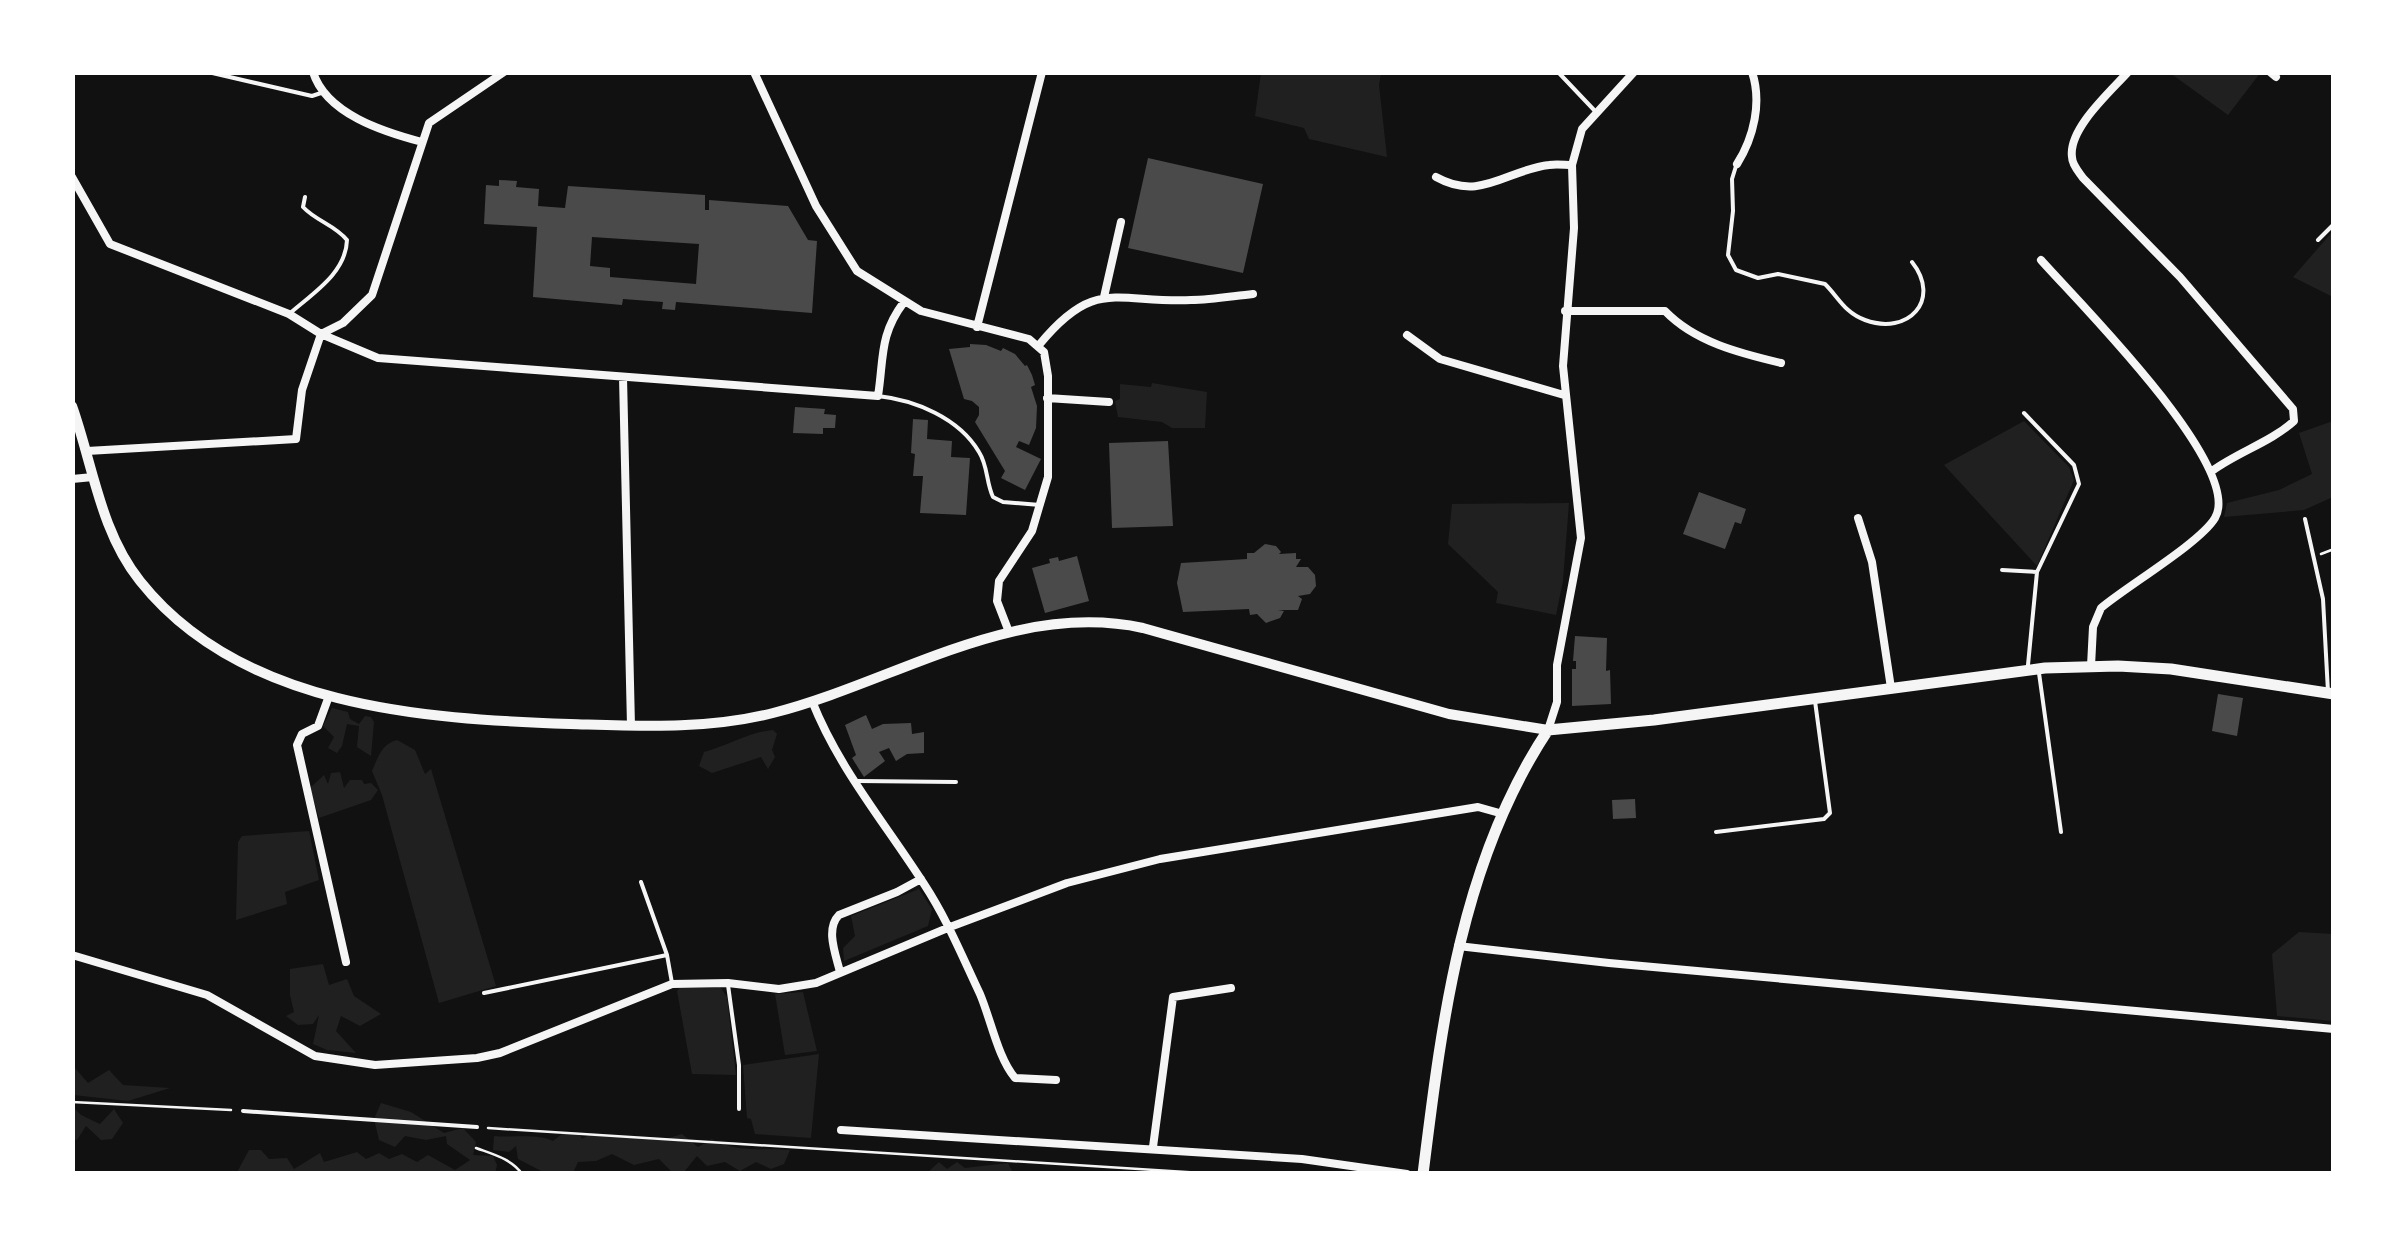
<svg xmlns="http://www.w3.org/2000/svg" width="2406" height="1246" font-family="'Exo 2',sans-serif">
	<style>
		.green { fill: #202020 }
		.building { fill: #4a4a4a; fill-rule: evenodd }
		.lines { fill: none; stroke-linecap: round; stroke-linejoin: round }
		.path { stroke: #f5f5f5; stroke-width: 2.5 }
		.service { stroke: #f5f5f5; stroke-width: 4 }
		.minor { stroke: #f5f5f5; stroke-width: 8 }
		.secondary { stroke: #f5f5f5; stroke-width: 10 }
		.primary { stroke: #f5f5f5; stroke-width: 11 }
	</style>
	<rect width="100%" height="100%" fill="#111"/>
	<path class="green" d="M2261 72 2228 115 2170 73V72Z
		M1261 73H1381L1379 85 1387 157 1309 139 1304 128 1255 116Z
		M2333 231V297L2293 277Z
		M1152 383 1207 392 1205 428H1172L1162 422 1118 417 1115 401 1120 399V384L1151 387Z
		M2024 421 2069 467 2074 480 2037 566 1944 465Z
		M2333 421V497L2304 510 2224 517 2227 503 2279 490 2312 474 2299 433Z
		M1569 503 1563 581 1556 615 1496 603 1498 592 1448 544 1452 504Z
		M332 708 348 712 350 719 359 724 365 716 371 717 374 722 371 756 357 747 359 726 347 724 342 746 337 753 328 748 334 737 323 726Z
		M773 730 777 734 772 750 775 757 768 769 761 757 712 773 699 766 704 752C727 746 749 732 773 730Z
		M397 740 415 750 425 774 431 769 496 986 439 1003 382 795 372 771C378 758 381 744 397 740Z
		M340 772 344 788 350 780H362L364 784 371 783 378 790 371 800 319 818 310 788 324 775 328 784 331 773Z
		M309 831 319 880 285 892 287 904 236 920 238 842 242 836Z
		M919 889 932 909 928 926 844 961 843 948 855 936 851 916Z
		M2299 932 2333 934V1021L2277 1016 2272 954Z
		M323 964 329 985 347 979 354 996 381 1014 360 1026 341 1016 336 1031 356 1053 327 1050 313 1044 319 1015 313 1024 298 1025 286 1016 294 1012 290 995V969Z
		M720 987 727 997 736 1075 692 1074 677 991 680 988Z
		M803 992 817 1051 785 1055 775 994Z
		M819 1054 811 1138 755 1134 751 1119 747 1118 743 1065Z
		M75 1068 88 1083 109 1070 123 1085 170 1088 128 1101 73 1095Z
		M381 1103 411 1112 444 1133 463 1128 476 1142 473 1155 493 1156 497 1165 495 1174H236L249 1150H261L269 1159 287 1158 294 1169 320 1153 324 1162 357 1152 366 1159 379 1153 389 1159 402 1154 417 1162 428 1155 455 1170 470 1160 447 1144 446 1136 426 1140 405 1136 395 1147 379 1140 374 1119Z
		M73 1107 81 1115 100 1124 114 1109 123 1123 112 1139 101 1140 86 1126 77 1140 73 1139Z
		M578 1132 582 1139 589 1135 663 1140 682 1134 698 1147 712 1139C736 1153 763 1148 790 1150L784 1164 771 1169 756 1162 740 1171 725 1162 707 1166 697 1156 684 1172H672L659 1159 634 1165 612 1154 596 1161 578 1162 573 1173 547 1174 518 1159 516 1146 509 1152 493 1150 494 1136C515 1138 537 1133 553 1141L562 1134Z
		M939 1162 947 1169 957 1162 965 1168 1008 1163 1013 1173H927Z"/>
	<path class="building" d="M1148 158 1263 184 1243 273 1128 248Z
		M499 180 517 181 516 187 539 189 538 206 565 208 568 186 705 195V210H709V200L788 206 808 240 817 241 812 313 676 302 675 310 662 309 663 302 623 299 622 305 533 297 537 227 484 224 486 185 499 186ZM592 237 699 244 696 284 610 277V268L590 266Z
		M970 344 986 345 1001 351 1003 348 1015 354 1025 366 1027 365 1032 375 1035 385 1031 387 1037 406 1036 428 1029 445 1019 441 1016 447 1041 459 1025 490 1001 478 1005 471 975 422 979 415V407L972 401 964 399 949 349 970 347Z
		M795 407 825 409 824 414 836 415 835 428H823V434L793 433Z
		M913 419 928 420 927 439 952 441 951 457 970 458 966 515 920 513 923 476H913L915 454 911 453Z
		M1168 441 1173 526 1112 528 1109 443Z
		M1699 492 1746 509 1741 524 1735 522 1725 549 1683 534Z
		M1265 544 1276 546 1281 552 1279 554 1296 553V559H1301L1296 567H1308L1315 575 1316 586 1310 594 1298 596 1302 599 1298 610H1278L1284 611 1280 618 1266 623 1257 614 1250 615 1249 609 1183 612 1177 583 1181 563 1247 559V553H1254Z
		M1077 556 1089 601 1045 613 1032 568 1050 563 1049 559 1058 557 1059 561Z
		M1575 636 1607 638 1606 671 1610 670 1611 704 1572 706V669H1576V661H1573Z
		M2218 694 2243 698 2237 736 2212 731Z
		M866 715 872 729 883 724 911 723 912 734 924 732V753L907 754 896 761 889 748 879 752 885 761 864 777 852 758 856 755 845 725Z
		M1635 799 1636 818 1613 819 1612 800Z"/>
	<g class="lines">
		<path class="path" d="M2321 554 2334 549
			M72 1102 231 1110
			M488 1128 1218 1174
			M476 1148C492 1154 512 1159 522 1174"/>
		<path class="service" d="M208 72 312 96 324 92
			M1558 72 1595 111
			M1736 166 1732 179 1733 211 1728 255 1736 270 1758 278 1778 274 1825 284C1839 298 1845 313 1865 320 1908 336 1942 300 1912 262
			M2318 240 2334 224
			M289 314C313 293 346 273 347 240 335 225 316 221 303 207L305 197
			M878 396C915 400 959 418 979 452 988 466 986 482 993 497L1003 502 1040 505
			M2024 413 2074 465 2079 484 2037 572 2028 665
			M2305 519 2323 599 2328 692
			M2002 570 2037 572
			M2039 673 2061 832
			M858 781 956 782
			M1716 832 1824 819 1830 813 1815 701
			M641 882 667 955
			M728 985 739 1065V1109
			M484 993 667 955 672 983
			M243 1111 477 1127"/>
		<path class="minor" d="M313 72C326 114 384 132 422 142
			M754 72 816 206 857 271 921 311 1029 339 1044 352 1048 376V477L1032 531 999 581 997 601 1009 632
			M2128 72C2110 92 2068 129 2072 157 2072 165 2079 172 2083 178L2180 277 2293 409 2294 421C2271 442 2238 452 2212 471
			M2270 72 2276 77
			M1737 164C1754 137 1762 102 1752 72
			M72 177 110 244 289 314 321 334 378 358 878 396C884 358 879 335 904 302
			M1436 177C1481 202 1506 170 1549 165 1556 164 1565 165 1572 165
			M2041 260C2077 301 2245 467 2215 518 2200 543 2127 586 2101 608L2093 627 2091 666
			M1104 297 1121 222
			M1565 311H1665C1695 342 1739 353 1781 363
			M977 327 1042 72
			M321 334 343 323 372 295 429 123 504 72
			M1407 335 1440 359 1564 395
			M1039 345C1095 277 1115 303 1191 300 1212 300 1233 296 1253 294
			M623 377 631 726
			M1047 398 1109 402
			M87 451 296 439 302 390 321 334
			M72 479 93 477
			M1858 518 1872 562 1891 688
			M329 696 318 726 302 734 297 745 346 962
			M812 701C839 769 885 823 924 884 947 919 962 956 980 994 991 1020 998 1058 1015 1078L1056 1080
			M1548 730 1557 702V665L1581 538 1563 366 1574 228 1572 165 1582 129 1634 72
			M1458 946 1609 963 2334 1029
			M72 955 207 995 315 1056 375 1065 477 1058 500 1053 672 984 728 983 779 989 816 983 950 927 1067 883 1160 859 1478 807 1503 814
			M840 972C836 955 825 929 839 915L897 892 921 879
			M841 1130 1302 1159 1407 1174
			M1153 1147 1173 997 1231 988"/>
		<path class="secondary" d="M72 406C93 465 100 531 140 581 240 707 422 719 570 724 638 726 706 730 773 713 895 682 1013 600 1143 628L1449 714 1548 730"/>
		<path class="primary" d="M1423 1174C1442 1021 1461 861 1548 730L1654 720 2045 668 2118 666 2171 669 2334 694"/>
	</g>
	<rect width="2406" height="1246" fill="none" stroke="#ffffff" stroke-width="150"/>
</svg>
